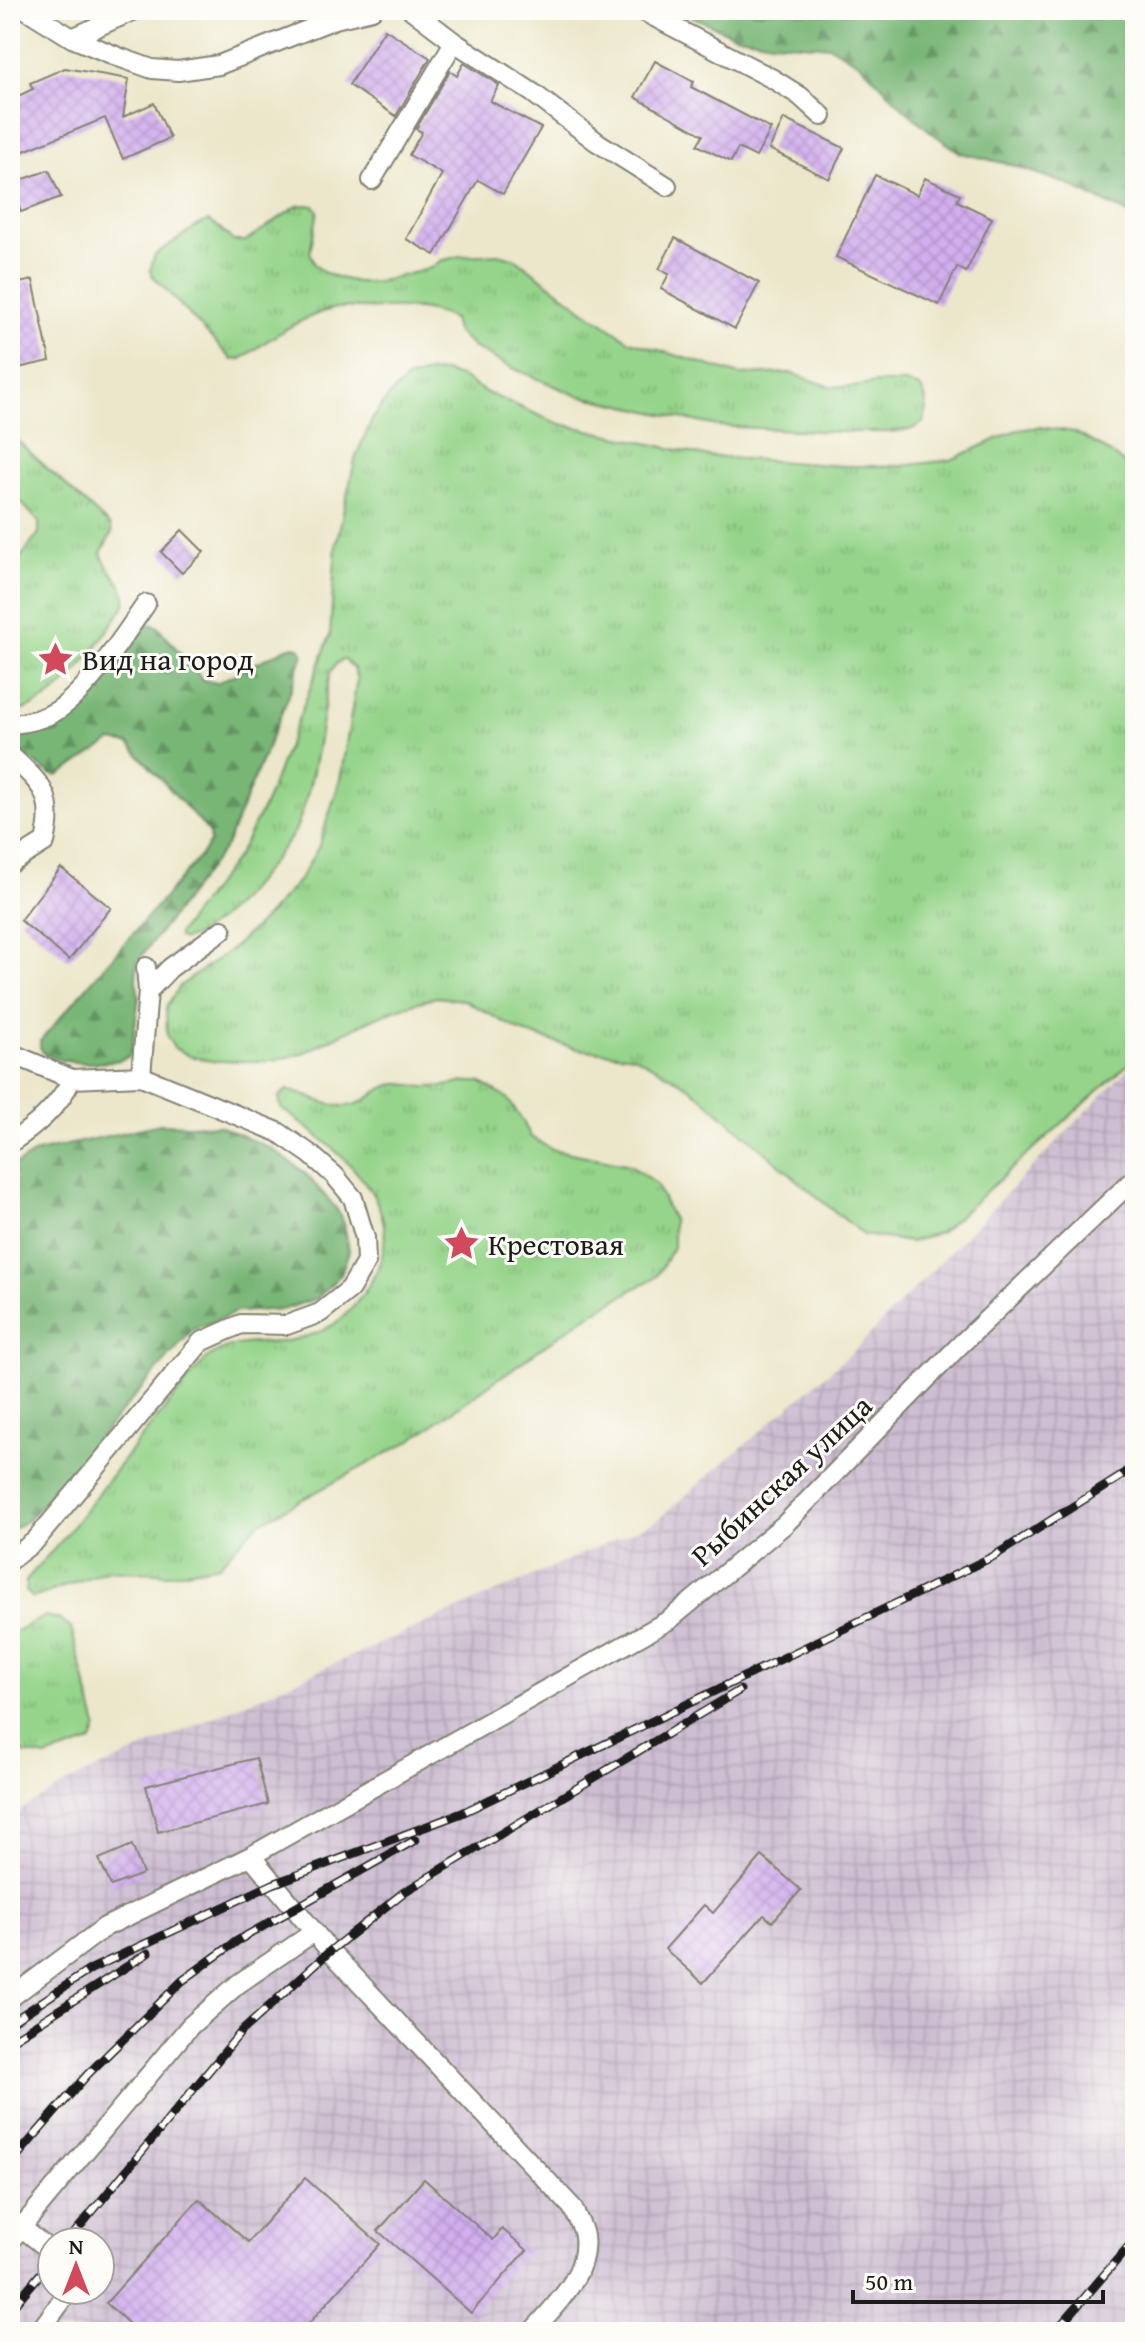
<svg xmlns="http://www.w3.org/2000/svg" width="1145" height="2342" font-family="'Gentium Book Plus',serif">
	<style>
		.industrial { fill: url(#industrial-grid); fill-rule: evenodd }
		.grass { fill: url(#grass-tufts); stroke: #587853; stroke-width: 2 }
		.forest { fill: url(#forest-firs); stroke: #4a6949; stroke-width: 2 }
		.building { fill: url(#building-cross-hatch) }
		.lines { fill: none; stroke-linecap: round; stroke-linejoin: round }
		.service-casing { stroke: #848274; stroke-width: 22 }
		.service { stroke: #fff; stroke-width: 18 }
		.rail-casing { stroke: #1c1c1c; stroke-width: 9 }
		.rail { stroke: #fdfcf7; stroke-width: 6; stroke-dasharray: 18; stroke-linecap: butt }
		.labels { text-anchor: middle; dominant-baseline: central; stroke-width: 6; stroke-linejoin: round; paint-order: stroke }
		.poi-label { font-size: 30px; fill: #1c1c1c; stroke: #fdfcf7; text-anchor: start }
		.street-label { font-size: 30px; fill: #1c1c1c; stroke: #fdfcf7 }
	</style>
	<defs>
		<pattern id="industrial-grid" width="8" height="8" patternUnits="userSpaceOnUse" patternTransform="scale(2)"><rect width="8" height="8" fill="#cebed2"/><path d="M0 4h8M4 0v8" fill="none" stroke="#b0a3b4"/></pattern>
		<pattern id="grass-tufts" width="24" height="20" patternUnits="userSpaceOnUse" patternTransform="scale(2)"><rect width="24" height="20" fill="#95d48a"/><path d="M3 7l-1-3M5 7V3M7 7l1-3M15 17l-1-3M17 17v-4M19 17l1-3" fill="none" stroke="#80b576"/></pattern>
		<pattern id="forest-firs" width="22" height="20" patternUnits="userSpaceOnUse" patternTransform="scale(2)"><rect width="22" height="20" fill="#78b676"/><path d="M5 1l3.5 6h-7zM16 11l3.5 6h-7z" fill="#629360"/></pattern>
		<pattern id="building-cross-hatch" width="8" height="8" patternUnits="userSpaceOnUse" patternTransform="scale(2)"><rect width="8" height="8" fill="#d2afee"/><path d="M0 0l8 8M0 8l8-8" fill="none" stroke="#b496cc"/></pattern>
	</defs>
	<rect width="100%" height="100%" fill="#fdfcf7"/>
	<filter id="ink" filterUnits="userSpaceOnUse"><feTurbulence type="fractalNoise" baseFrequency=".0125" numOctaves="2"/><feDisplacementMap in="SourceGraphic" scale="16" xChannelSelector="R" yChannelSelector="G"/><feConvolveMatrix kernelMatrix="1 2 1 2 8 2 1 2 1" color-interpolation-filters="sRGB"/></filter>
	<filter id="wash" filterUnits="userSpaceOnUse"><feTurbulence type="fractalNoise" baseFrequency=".006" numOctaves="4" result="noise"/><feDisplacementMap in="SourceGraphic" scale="32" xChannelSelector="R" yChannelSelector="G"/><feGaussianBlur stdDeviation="1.8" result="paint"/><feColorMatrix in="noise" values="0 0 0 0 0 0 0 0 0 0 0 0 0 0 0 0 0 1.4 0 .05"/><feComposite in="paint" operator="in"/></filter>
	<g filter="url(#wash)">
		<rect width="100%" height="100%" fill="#ece7cb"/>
		<path class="industrial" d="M1135 1061V2332H10V1816L70 1781 656 1521 855 1350ZM52 2242H100V2290H52Z"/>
		<path class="grass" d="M305 205 314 206 318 211 310 252 314 264 323 272 335 277 357 282H378L431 268 440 261 460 256 499 254 516 259 584 310 630 341 740 375 790 373 829 386 853 387 878 383H906L920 387C928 399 927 408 924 422L912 429 890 432H838L717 426 576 395 508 366 473 347 456 331 453 319C432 308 405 307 381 308 366 310 347 305 332 309 298 318 269 340 241 359L232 360 152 275 150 270 155 255 200 224 209 221 221 229 233 241H246L297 206Z
			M445 372 463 378 487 393 557 423 705 456 842 466H901L951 460 1017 430 1040 427 1074 432 1098 445 1125 464 1135 478V1058L941 1232 910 1242 864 1235 830 1208 690 1087 634 1056 577 1049 520 1031 464 1000 436 997 405 1006 376 1017 301 1054 270 1061H212L190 1056 174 1048 167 1036 166 1007 180 986 234 947 263 920 300 879 319 846 340 780 357 679 354 669 344 659 337 663 330 672C321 722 315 782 296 829 292 838 284 846 278 854 255 884 222 928 183 940L178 937V934L239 854 265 804 320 663 330 635 336 544 356 456 373 418 388 397 407 379 427 373Z
			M10 434 110 526 112 533 101 553C106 572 129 584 125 605 95 647 65 704 10 713V572L39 533V522L10 490Z
			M465 1082H480L507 1098 521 1118 531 1137 551 1149 630 1165 656 1184 673 1220V1247L657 1276 584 1318 410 1441 257 1524 219 1565 170 1574 108 1570 33 1598 26 1591V1581C39 1563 56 1549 69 1531 105 1484 140 1437 178 1393 188 1381 198 1365 211 1356 236 1340 253 1344 280 1342 294 1340 315 1335 327 1328 345 1320 362 1297 372 1280 417 1203 334 1148 281 1108L279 1097 287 1090C310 1094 328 1110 353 1105 370 1102 379 1085 397 1084 407 1083 418 1087 428 1087 441 1087 453 1085 465 1082Z
			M46 1616 60 1620 71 1628 97 1727 92 1742 46 1757 10 1751V1634Z"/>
		<path class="forest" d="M678 10H1129L1135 14V217L1066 184 1012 165 961 153 932 133 903 108 861 64 829 46 771 42 733 35Z
			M149 624 157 626 203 680 217 683 287 648 295 646 301 649 303 654 289 695 226 846 137 962 136 981 139 996 131 1054C119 1067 57 1065 44 1053 39 1048 40 1046 40 1041L202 854 210 842 209 832 129 744 112 741 58 776 50 774 10 745V734L25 731 59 720 88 692 141 628Z
			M160 1124 220 1126 271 1148 304 1172 336 1208 344 1223 349 1251 341 1274 318 1298 285 1309 237 1312 192 1330 28 1520 10 1531V1168L37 1152Z"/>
		<g id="blocks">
			<path class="building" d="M385 29 430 58 396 116 349 85Z
				M655 61 694 82 691 87 771 129 756 157 738 148 731 162 697 145 703 135 635 97Z
				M464 63 499 85 490 101 541 128 503 194 478 180 435 255 406 239 442 174 409 155 422 132 416 129 450 71 457 76Z
				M65 68 129 79 123 117 154 103 170 138 123 159 105 118 19 153 10 131V112L19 108 14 98 33 89 30 83Z
				M784 119 844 148 829 179 769 149Z
				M49 170 61 197 21 212 10 184Z
				M875 175 917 195 925 178 960 194 957 201 992 218 966 272 957 267 939 305 836 257Z
				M675 238 759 283 735 329 661 289 669 274 659 269Z
				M33 280 50 361 18 368 10 330V285Z
				M182 530 204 552 182 573 161 552Z
				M61 868 111 908 69 960 20 920Z
				M256 1758 268 1804 158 1832 146 1786Z
				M132 1845 143 1874 111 1886 99 1859Z
				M762 1856 801 1890 772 1922 764 1915 703 1983 665 1949 704 1905 713 1913Z
				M305 2178 380 2244 301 2332H138L106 2303 199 2199 248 2242Z
				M424 2179 493 2240 502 2229 527 2250 471 2313 378 2231Z"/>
		</g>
	</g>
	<g filter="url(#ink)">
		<use href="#blocks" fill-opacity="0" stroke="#848274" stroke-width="2"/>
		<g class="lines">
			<defs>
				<path id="service" d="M27 10 72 38 121 58 152 69 178 71 219 65 335 19 372 10
					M412 10 454 42 533 93 597 142 667 186
					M641 10 773 79 800 96 822 116
					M72 38 135 10
					M372 180 454 42
					M10 724C26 723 44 719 58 710 90 688 123 637 146 604
					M10 755C42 785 56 795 45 842L10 864
					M148 991 170 968 222 930
					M10 1053 72 1079 141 1076 278 1132 310 1154 335 1176 353 1198 365 1238 366 1262 350 1289 320 1313 287 1325 241 1324 201 1342 35 1541 10 1560
					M141 1076 148 991 146 967
					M10 1143C36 1126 58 1107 72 1079
					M251 1856 330 1951 572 2207C576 2216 583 2227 584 2236 589 2275 555 2305 532 2332
					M10 1998 105 1927 251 1856 669 1620 785 1524 959 1346 1135 1178
					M21 2227 52 2252
					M10 2241 190 2026 238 1984 314 1932
					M39 2332 61 2302 67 2290"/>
			</defs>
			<use href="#service" class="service-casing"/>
			<use href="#service" class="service"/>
			<defs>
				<path id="rail" d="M10 2023 91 1969 273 1884 462 1813 994 1556 1120 1477 1135 1464
					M10 2041 148 1953
					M10 2164 87 2075 182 1981 237 1941 415 1840
					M67 2242 241 2032 330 1951 404 1892 740 1690
					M10 2310 52 2260
					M1055 2332 1135 2239"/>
			</defs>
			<use href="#rail" class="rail-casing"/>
			<use href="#rail" class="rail"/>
		</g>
	</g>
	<defs>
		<symbol id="sight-bare" viewBox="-9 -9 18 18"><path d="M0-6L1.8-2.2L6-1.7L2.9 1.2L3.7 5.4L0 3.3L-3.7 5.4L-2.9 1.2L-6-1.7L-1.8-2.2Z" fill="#d1495b" stroke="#fdfcf7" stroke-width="2.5" paint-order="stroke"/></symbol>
	</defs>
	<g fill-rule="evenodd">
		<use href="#sight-bare" x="30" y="634" width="51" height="51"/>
		<use href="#sight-bare" x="436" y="1218" width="51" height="51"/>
	</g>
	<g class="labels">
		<g class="poi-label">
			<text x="82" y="659">Вид на город</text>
			<text x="488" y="1244">Крестовая</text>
		</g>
		<g class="street-label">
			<text transform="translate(781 1480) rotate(-43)">Рыбинская улица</text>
		</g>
	</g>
	<rect width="1145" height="2342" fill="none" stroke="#fdfcf7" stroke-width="40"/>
	<g transform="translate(76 2266)"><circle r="38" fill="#fdfcf7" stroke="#a3a29f" stroke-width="2"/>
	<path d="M0-6L14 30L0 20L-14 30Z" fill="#d1495b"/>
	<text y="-12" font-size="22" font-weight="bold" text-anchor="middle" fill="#1c1c1c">N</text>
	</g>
	<path d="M853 2290v12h250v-12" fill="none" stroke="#1c1c1c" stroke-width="4"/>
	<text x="865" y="2290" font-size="24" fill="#1c1c1c" stroke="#fdfcf7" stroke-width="6" paint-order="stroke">50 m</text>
</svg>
